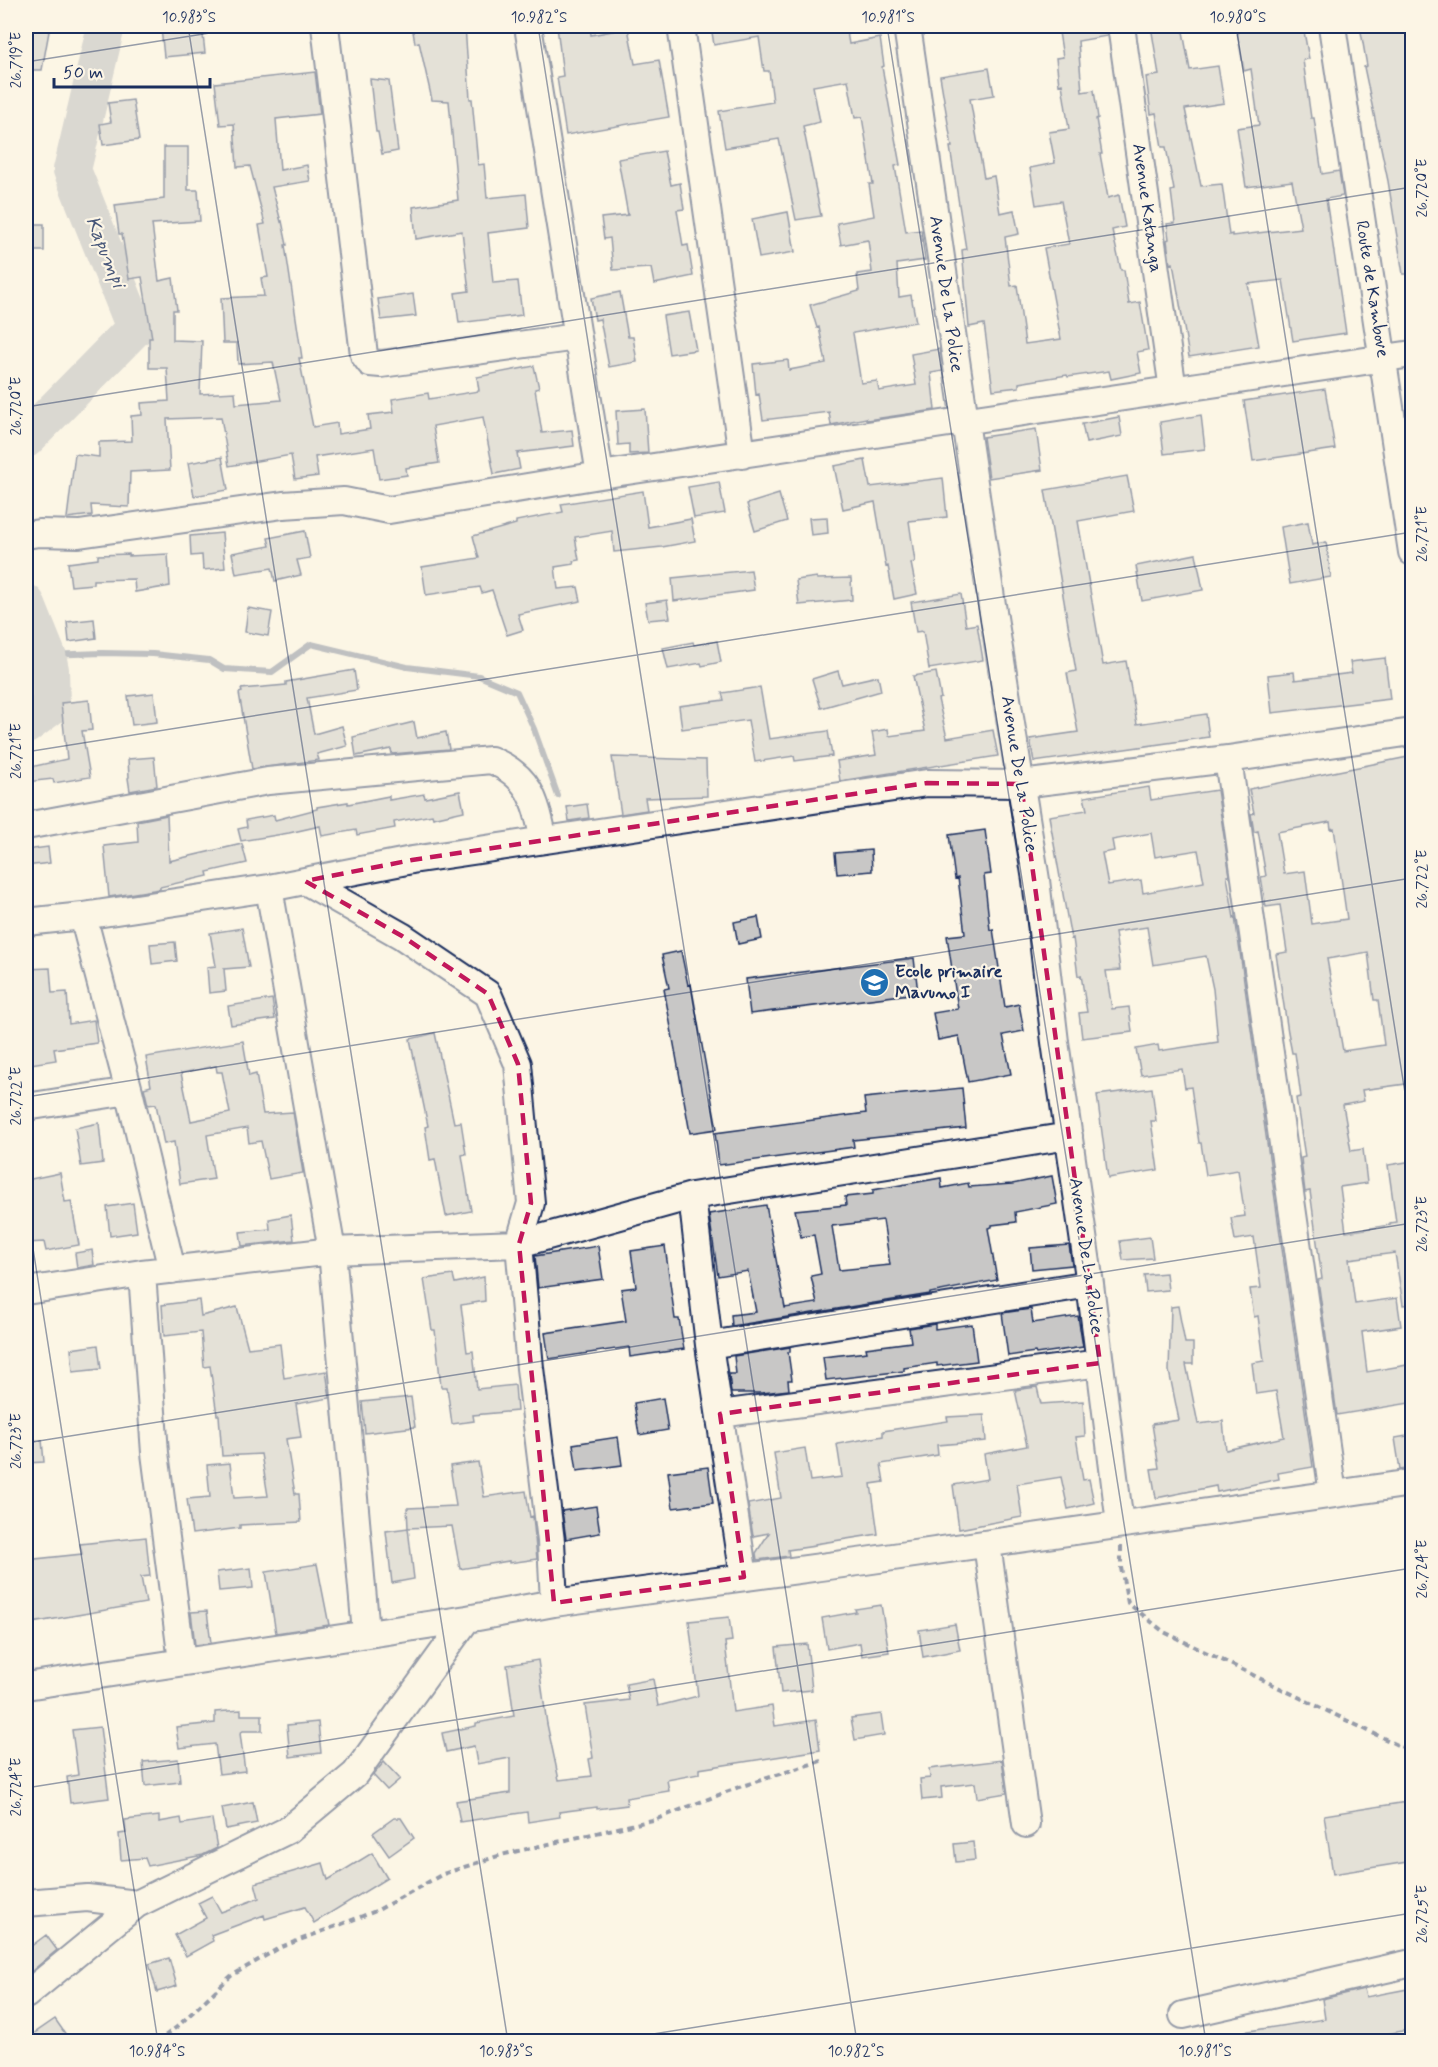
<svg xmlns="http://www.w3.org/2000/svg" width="1438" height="2067" font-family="Mynerve,sans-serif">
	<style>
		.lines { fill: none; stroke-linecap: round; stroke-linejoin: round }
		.stream { stroke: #767f94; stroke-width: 6 }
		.river { stroke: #b2b4b8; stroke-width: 38 }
		.building { fill: #c8c7c6; stroke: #1b2f5e; stroke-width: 1.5; fill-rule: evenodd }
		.minor-casing { stroke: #1b2f5e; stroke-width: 30 }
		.path { stroke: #1b2f5e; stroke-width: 4; stroke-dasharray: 6 4.5; stroke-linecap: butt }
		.minor { stroke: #fcf5e5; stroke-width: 26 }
		.marked { fill: none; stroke: #c2185b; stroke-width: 4.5; stroke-dasharray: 12 8; stroke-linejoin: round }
		.ticks { fill: none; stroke: #1b2f5e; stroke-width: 1.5; stroke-opacity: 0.45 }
		.labels { text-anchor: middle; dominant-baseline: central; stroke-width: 4.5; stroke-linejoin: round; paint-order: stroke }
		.street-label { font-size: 18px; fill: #1b2f5e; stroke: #fcf5e5 }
		.poi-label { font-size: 18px; font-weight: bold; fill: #1b2f5e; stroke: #fcf5e5; text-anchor: start }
		.water-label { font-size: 20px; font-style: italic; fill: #485779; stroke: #fcf5e5 }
		.neatline { fill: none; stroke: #1b2f5e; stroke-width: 2 }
		.ticks-label { font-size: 15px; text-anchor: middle; fill: #1b2f5e }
	</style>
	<rect width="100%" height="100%" fill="#fcf5e5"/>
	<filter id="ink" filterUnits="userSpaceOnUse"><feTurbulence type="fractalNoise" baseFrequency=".0167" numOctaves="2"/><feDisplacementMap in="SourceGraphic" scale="12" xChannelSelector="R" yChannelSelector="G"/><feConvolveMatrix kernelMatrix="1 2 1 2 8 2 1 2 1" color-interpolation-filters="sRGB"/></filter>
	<g filter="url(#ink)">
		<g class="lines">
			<path class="stream" d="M47 655 102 653 153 654 209 660 224 669 272 672 311 644 407 667 479 676 517 692 534 729 558 796"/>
			<path class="river" d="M26 439 135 328 72 170 106 26
				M26 603 47 655 50 670 51 706 26 725"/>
		</g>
		<path class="building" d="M26 26H50L42 70H26Z
			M184 26H202L205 53 164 57 161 28Z
			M412 26H465L470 99H472L478 165 484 164 487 198 526 194 529 228 488 233 493 283 518 281 522 315 459 323 455 293 469 291 462 231 416 239 413 207 458 200 449 101 432 100 419 42 415 43Z
			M557 26H590L591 35 628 28 635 64 659 60 669 117 566 135 557 77 563 76Z
			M711 26H846L849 44 880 38 884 66 882 67 900 165 895 166 906 232 921 230 925 260 897 264 899 297 911 295 916 322 853 333 861 383 877 381 879 391 916 385 911 354 939 349 943 371 931 373 935 410 867 420 866 418 831 425 829 412 763 420 759 394 756 395 753 364 788 360 789 370 826 363 819 327 817 328 810 305 859 291 857 274 872 272 868 240 841 245 837 223 874 216 869 184H873L862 117 855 118 848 80 813 86 820 122 803 126 821 216 796 220 779 139 725 148 719 111 773 102 769 71H764L759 37 714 45Z
			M1058 26H1106L1107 36 1078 41 1082 92 1094 90 1098 118 1096 119 1102 154H1100L1108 198 1119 195 1125 227 1112 230 1121 270H1124L1129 304 1140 302 1148 350 1137 352 1141 373 1111 379 1109 371 1068 377 1067 375 1019 383V387L993 390 984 324 969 327 962 250 966 249 950 147H952L940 76 989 68 994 95 970 99 984 178 994 176 1000 213 1014 210 1019 234 1005 237 1011 286 1017 285 1025 344 1061 339 1044 248 1069 244 1061 201 1036 205 1030 168 1055 163 1049 132 1069 129 1062 84 1059 85 1056 58 1063 57Z
			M1151 26H1182L1190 70 1218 66 1224 103 1185 109 1201 186 1222 184 1229 235 1232 234V236L1301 228 1292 181 1246 187 1237 128 1259 125 1251 69 1244 71 1236 26H1303L1309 59 1303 60 1311 118H1314L1322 174 1339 171 1343 196 1326 199 1346 333 1293 341 1283 280 1248 284 1259 346 1189 357 1173 263 1170 264 1167 240 1169 239 1167 224 1175 223 1171 191 1174 190 1166 147H1162L1156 113 1151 114 1146 77 1159 75Z
			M1360 26H1413V274H1403L1388 181 1364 67 1367 66Z
			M315 72 320 114 276 119 280 170 307 165 310 181 272 187 281 222 282 221 287 245H285L302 358H299L313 427 337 423 338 434 370 429 368 415 394 412 392 399 428 393 429 399 479 391 477 377 534 366 539 388 535 389 542 433 572 430 574 446 517 453 520 469 494 474 483 417 433 426 439 463 406 468 407 475 379 479 374 448 315 457 318 476 295 479 291 455 229 466 221 417 167 419 170 470 130 472 129 507 91 505 92 515 67 518 75 454 99 457V442L132 441 131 416 142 415 141 403 169 401 167 368H149V338H152L142 277 129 279 122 234H119L115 205 164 199V147H188V190H198L200 221 152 224 159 281 173 278 177 310H173V340L202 341 200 394 235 392 236 404 281 400 273 362 238 364 237 343H223L221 298 264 296 261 278 268 277 259 225 265 224 250 166 237 167 234 124 220 125 215 83Z
			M370 79 389 81 398 151 382 154 378 132H376Z
			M133 100 139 140 103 145 100 124 111 122 108 103Z
			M664 151 671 185 680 183 684 209 677 210 683 246 688 245 693 276 654 284 651 268 613 270 610 238 604 239 601 218 628 215 618 159Z
			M788 212 795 252 759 258 752 219Z
			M26 224H44V251H26Z
			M620 292 628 337H633L637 362 609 367 600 319 595 320 591 298Z
			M413 294 416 316 381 320 378 299Z
			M689 312 696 350 669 354 663 316Z
			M1325 389 1335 449 1253 461 1244 401Z
			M645 409 648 453 629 454V444L618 445 616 411Z
			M1201 415 1205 449 1164 454 1160 422Z
			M1119 417 1122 436 1086 443 1082 424Z
			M1036 429 1042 470 989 478 983 437Z
			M222 457 228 490 194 496 188 463Z
			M865 460 870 487 943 478 947 517 909 521 915 562 911 563 917 594 894 599 888 566 886 567 875 502 843 509 834 466Z
			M1127 476 1134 511 1078 521 1103 665 1126 661 1137 724 1206 714 1209 737 1034 762 1030 739 1078 732 1067 673 1076 671 1045 490Z
			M719 482 725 513 694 518 688 487Z
			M643 491 648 527 691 519 695 541 662 547 614 552 612 531 575 537 579 560 573 561 574 564 555 567 558 589 578 587 581 601 518 614 523 630 507 635 492 590 482 593 480 587 426 595 422 567 479 558 473 536 516 524V521L563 512 561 504Z
			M779 494 787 521 755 531 747 504Z
			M827 517 828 533 811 535 809 518Z
			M1308 522 1312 545 1326 542 1331 577 1290 584 1281 527Z
			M305 531 310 558 297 560 301 575 275 581 272 568 236 574 232 553 270 546 268 538Z
			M222 533 225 568 203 570 202 555 191 556 190 536Z
			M129 554V556L168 554 170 586 135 592 134 579 93 580V584L71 586 68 563 98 559V555Z
			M1196 554 1203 590 1142 601 1136 566Z
			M751 570 754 590 674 601 672 578Z
			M817 577V579L851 578 852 600 799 605 796 580Z
			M961 594 966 626 977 624 983 660 929 669 923 631 916 632 911 602Z
			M667 600 670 618 648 620 645 603Z
			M248 608 272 612 268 636 245 632Z
			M94 619 96 638 69 642 67 622Z
			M717 641 721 662 702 666 701 663 668 669 663 648 693 642 694 645Z
			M1385 658 1390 699 1272 713 1268 675 1294 672 1295 680 1352 673 1350 662Z
			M354 670 357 690 307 698 314 734 342 726 347 746 317 754 319 760 252 769 239 693 242 692 241 689 286 685V682Z
			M838 671 842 684 878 676 881 691 821 708 812 679Z
			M936 672 941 698 938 699 947 738 993 730 998 756 840 781 837 761 876 755 872 732 888 729 889 736 925 731 913 676Z
			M760 687 769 739 828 731 832 756 795 761 794 756 755 762 748 720 682 729 679 706 724 700 722 693Z
			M154 693 157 722 132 725 128 696Z
			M89 700 92 730 82 731 90 777 54 783 53 779 26 782V768L67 759 61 703Z
			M414 722 417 738 446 732 449 749 392 754 391 749 356 756 353 737Z
			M1413 756V1083L1362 1090 1364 1101 1343 1105 1351 1151 1363 1149 1367 1183 1340 1187 1346 1232 1390 1225V1223L1396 1222 1388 1165 1413 1161V1304L1403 1305 1395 1253 1349 1259 1355 1304 1397 1298 1401 1326 1362 1332 1367 1372 1413 1364V1399H1409L1410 1403 1337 1415 1318 1280 1322 1279 1310 1191 1305 1192 1302 1168 1301 1158 1305 1157 1296 1098 1301 1097 1295 1053H1292L1288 1032 1276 954 1287 952 1280 905 1266 907 1261 877 1266 876 1259 836 1258 831 1254 832 1251 814 1254 813 1249 789ZM1330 822 1331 829 1334 828 1347 919 1312 924 1305 871 1284 874 1277 832ZM1368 952 1374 1000H1378L1384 1045 1343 1051 1327 959Z
			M154 757 157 786 130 791 128 778 129 777 128 759Z
			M612 757 706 760 707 796 645 798 647 810 621 814Z
			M1149 787 1151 800 1217 790 1230 876H1227L1234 918 1235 917 1313 1467 1278 1473 1279 1479 1217 1492 1216 1486 1156 1498 1151 1469 1159 1468 1152 1424 1179 1420 1169 1371 1171 1307 1178 1306 1185 1343H1193V1364H1186L1198 1424 1223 1421 1226 1450 1284 1437 1276 1391 1256 1394 1252 1363 1264 1361 1258 1316 1254 1317 1250 1289 1261 1288 1254 1237 1235 1240 1231 1218 1245 1216 1238 1170 1206 1175 1201 1143H1199L1191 1087 1185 1088 1182 1069 1141 1075 1136 1049 1158 1045 1159 1051 1218 1042 1213 989 1206 956 1153 965 1147 927 1115 932 1120 970 1106 971 1112 1009 1129 1007 1132 1032 1082 1038 1079 1013 1087 1012 1081 975 1078 976 1073 938 1071 939 1049 816 1087 810 1084 797ZM1151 833 1155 857 1198 850 1204 882 1143 893 1141 880 1108 885 1102 853 1114 851 1112 840Z
			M460 791 464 811 433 818 432 815 394 822 395 828 357 835 356 830 322 836 320 826 289 833 241 841 238 829 247 827 246 820 274 815 275 820 317 809V807L348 802V804L389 796V800L424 794 425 798Z
			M587 804 589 818 569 821 567 807Z
			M167 815 169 861 242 844 247 863 207 872 208 876 160 887V889L109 897 104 846 138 842 137 821Z
			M985 830 991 874 984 875 990 930 993 929 1005 1007 1019 1004 1024 1031 1003 1035 1011 1074 968 1082 959 1036 938 1040 933 1013 958 1009 947 936 965 934 958 878 955 879 949 835Z
			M48 847 50 863 26 866V850Z
			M871 850 872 871 837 874 835 853Z
			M758 917 762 939 738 944 734 922Z
			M242 928 249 967 224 969 226 991 209 993 207 967 216 966 210 933Z
			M175 942 177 961 152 964 150 944Z
			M681 951 688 985 691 984 717 1129 690 1133 664 989 669 988 662 955Z
			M914 958 918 993 750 1014 746 979Z
			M50 968 52 993 67 992 69 1024 94 1020 97 1043 54 1049 56 1060 31 1064 30 1057 26 1058V969Z
			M272 999 275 1019 231 1025 228 1006Z
			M435 1033 454 1123 461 1122 466 1154 462 1155 471 1211 446 1216 435 1159 430 1160 425 1127 428 1126 410 1039Z
			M243 1041 249 1076 256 1074 263 1114 293 1112 303 1173 269 1179 261 1141 249 1143 247 1128 207 1135 214 1179 180 1184 174 1142 164 1144 156 1104 148 1105 144 1088 151 1086 146 1057ZM216 1066 217 1072H222L230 1113 191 1121 181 1073Z
			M962 1088 966 1128 853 1140 854 1147 719 1165 715 1133 866 1113 864 1098Z
			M1152 1088 1156 1121H1151L1158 1170 1108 1178 1097 1095Z
			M99 1123 103 1163 81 1166 75 1128Z
			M60 1173 65 1202 71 1201 79 1245 46 1251 44 1242 26 1243V1180Z
			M1052 1176 1057 1204 1015 1212 1016 1222 992 1225V1227L988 1228 997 1280 930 1293V1294L732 1326 731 1315 756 1312 748 1271 718 1276 709 1214 766 1205 785 1308 817 1303 811 1276 821 1274 814 1235 801 1237 795 1210 846 1205 845 1197 873 1194V1190L941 1178 942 1188 968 1183 969 1187 1012 1184ZM883 1220 890 1265 839 1270 832 1226Z
			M133 1203 137 1232 110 1236 107 1207Z
			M291 1215 294 1240 242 1246 240 1232 270 1229 269 1219Z
			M1150 1237 1153 1258 1123 1260 1120 1241Z
			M1069 1245 1072 1265 1032 1269 1030 1248Z
			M598 1246 603 1279 538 1288 535 1256Z
			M665 1246 675 1319H679L684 1349 630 1357 629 1347 549 1359 545 1333 626 1321 621 1289 636 1287 631 1251Z
			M92 1250 94 1265 77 1268 75 1253Z
			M1166 1273 1168 1290 1146 1292 1144 1275Z
			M453 1275 455 1283 484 1277 485 1301 461 1305 467 1352 473 1351 477 1389 515 1385 517 1411 473 1415 474 1421 452 1424 447 1387H441L435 1330H432L424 1279Z
			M199 1300 201 1316 237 1307 248 1348 280 1344 284 1378 326 1371 330 1398 296 1404 301 1437 286 1439 295 1494H299L301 1522 240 1525V1528L192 1534 187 1499 210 1497 207 1465 230 1463 234 1498 268 1496 261 1454 222 1456 219 1415H217L210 1366 204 1367 201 1332 164 1336 162 1305Z
			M1031 1309 1033 1323 1078 1316 1083 1347 1036 1354 1035 1352 1008 1356 1002 1313Z
			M935 1324V1329L972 1324 977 1361 937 1366V1363L904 1368V1371L826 1380 823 1357 867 1352 866 1348 911 1342 909 1328Z
			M98 1345 101 1369 73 1372 71 1349Z
			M790 1347V1352H788L792 1380H788L789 1390 762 1393H731L729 1374H736L734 1356Z
			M1037 1387 1041 1404 1083 1401 1085 1436 1076 1437 1083 1480 1089 1479 1094 1503 1068 1509 1061 1477 1017 1484 1022 1517 959 1529 953 1485 988 1479 984 1454 1027 1446 1015 1390Z
			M411 1397 415 1427 365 1433 362 1402Z
			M663 1398 668 1430 639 1435 634 1403Z
			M984 1415 986 1441 937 1445 938 1455 881 1464 884 1482 871 1484 878 1534 815 1544V1546L788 1550 789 1556 757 1560 756 1553 769 1533 753 1536 748 1504 781 1498 774 1453 805 1448 810 1481 842 1477 837 1444 883 1436V1431L948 1421 947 1417Z
			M1413 1435V1468L1400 1470 1395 1438Z
			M618 1437 622 1465 577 1471 573 1444Z
			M42 1440 44 1462 26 1463V1441Z
			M478 1462 484 1497 526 1491 530 1517 533 1516 537 1559 509 1563V1561L460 1569 452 1526 408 1528 407 1508 456 1506 450 1466Z
			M708 1467 713 1503 673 1508 668 1472Z
			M596 1506 600 1533 566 1539 562 1511Z
			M408 1528 414 1579 392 1583 386 1531Z
			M146 1537 150 1576 141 1577 146 1603 26 1624V1574L28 1573 26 1560 82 1554 80 1544Z
			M317 1564 329 1625 276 1633 266 1572Z
			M251 1568 253 1588 219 1591 217 1572Z
			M881 1605 889 1652 862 1656 860 1643 827 1649 822 1618 856 1612 855 1609Z
			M207 1611 211 1643 195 1645 191 1612Z
			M729 1617 732 1641 725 1642 733 1712 772 1706 775 1726 816 1720 820 1750 699 1769V1774L667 1780 669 1791 626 1798 627 1805 597 1809V1807L559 1812 560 1817 528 1822 527 1812 460 1822 456 1801 510 1793V1758L477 1764 474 1746 446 1752 442 1733 476 1726V1723L514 1716 507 1665 538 1660 547 1724 559 1780 592 1776 589 1759 593 1758 585 1705 629 1700 626 1684 653 1679 658 1706 698 1696 689 1621Z
			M955 1624 960 1650 923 1657 919 1630Z
			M807 1644 812 1690 781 1693 776 1647Z
			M241 1710V1715H262V1731H243L240 1733 245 1771 219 1774 215 1744 179 1748 176 1727 215 1723V1712Z
			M881 1714 884 1735 855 1740 851 1718Z
			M318 1722 321 1753 290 1757 287 1725Z
			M100 1727 109 1798 70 1803 67 1777 78 1775 72 1730Z
			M178 1759 180 1782 145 1786 143 1762Z
			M1002 1760 1007 1793 977 1798 975 1783 941 1787 942 1798 922 1800 920 1779 930 1778 929 1769Z
			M384 1762 400 1779 387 1790 373 1775Z
			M1413 1801V1861L1333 1874 1324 1815Z
			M253 1802 257 1823 226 1829 222 1808Z
			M159 1816V1822L181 1818 182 1824 212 1819 217 1848 203 1855 148 1866 145 1858 121 1860 119 1834 126 1833 125 1820Z
			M394 1818H401L414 1838 389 1856 373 1833Z
			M973 1842 975 1860 956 1862 954 1844Z
			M372 1853 387 1878 314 1923 305 1907 265 1919 264 1915 211 1935 213 1941 186 1956 175 1935 206 1918 198 1903 212 1896 221 1912 259 1898 255 1883 323 1863 328 1880Z
			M46 1935 57 1950 26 1976V1950Z
			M169 1958 177 1986 157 1992 149 1964Z
			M1413 1988V2029L1344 2042H1243V2032L1325 2019 1322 1999 1364 1989 1366 1997Z
			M55 2019 71 2042H26V2039Z"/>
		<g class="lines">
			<defs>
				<path id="minor" d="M325 26 364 355 370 363 381 364 577 337
					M528 26 600 475
					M681 26 742 455
					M907 26 992 605 1036 880 1055 1042 1090 1284 1120 1524
					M1121 26 1173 390
					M1332 26 1412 552
					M26 535 39 533 79 534 283 505 344 501 389 510 600 475 1412 354
					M1228 759 1333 1494
					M26 826 268 781 491 760C531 777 535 800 544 840
					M305 881 402 936 488 994 518 1064 531 1203 519 1244 530 1368 551 1541 554 1603
					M269 888 332 1251 366 1633
					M83 916 129 1091 172 1270
					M26 922 83 916 269 888 412 860 927 783 1021 784 1228 759 1412 732
					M26 1107 129 1091
					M692 1196 709 1345 744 1577
					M142 1273 155 1453 182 1661
					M26 1291 142 1273 332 1251 519 1244 692 1196 1069 1136
					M709 1345 1090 1284
					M720 1414 1100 1363
					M987 1544 1026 1824
					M26 1686 467 1619 554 1603 865 1561 1412 1483
					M26 1903 87 1898 137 1904
					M26 1995 137 1904 288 1830 355 1774 467 1619
					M1183 2015 1412 1963"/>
			</defs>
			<use href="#minor" class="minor-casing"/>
			<path class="path" d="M1121 1546V1568L1128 1603 1164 1632 1412 1752
				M157 2042 178 2026 231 1976 281 1947 376 1911 443 1874 501 1855 657 1819 739 1787 824 1760"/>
			<use href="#minor" class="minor"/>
		</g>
	</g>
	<path d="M0 0H1438V2067H0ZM927 783 1021 784 1100 1363 720 1414 744 1577 554 1603 519 1244 531 1203 518 1064 488 994 402 936 305 881 412 860Z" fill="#fcf5e5" fill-opacity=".55" fill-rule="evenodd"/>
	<path class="marked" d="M927 783 1021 784 1100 1363 720 1414 744 1577 554 1603 519 1244 531 1203 518 1064 488 994 402 936 305 881 412 860Z"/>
	<path class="ticks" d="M188 26 508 2042M538 26 857 2042M887 26 1206 2042M1236 26 1412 1137M26 62 254 26M26 407 1412 187M26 752 1412 532M26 1097 1412 878M26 1204 158 2042M26 1443 1412 1223M26 1788 1412 1568M603 2042 1412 1913"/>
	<defs>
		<symbol id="school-disc" viewBox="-11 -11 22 22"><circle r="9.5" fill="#1f6fb2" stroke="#fcf5e5"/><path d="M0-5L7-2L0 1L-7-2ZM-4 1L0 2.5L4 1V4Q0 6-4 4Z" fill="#fff"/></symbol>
	</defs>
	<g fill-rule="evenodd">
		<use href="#school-disc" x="858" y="966" width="33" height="33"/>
	</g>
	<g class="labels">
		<g class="street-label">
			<text transform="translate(1147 208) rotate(82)">Avenue Katanga</text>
			<text transform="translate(1372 289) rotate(81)">Route de Kambove</text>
			<text transform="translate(946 294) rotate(82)">Avenue De La Police</text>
			<text transform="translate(1019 774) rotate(81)">Avenue De La Police</text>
			<text transform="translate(1086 1256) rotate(82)">Avenue De La Police</text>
		</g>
		<g class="poi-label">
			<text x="895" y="972">Ecole primaire<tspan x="895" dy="21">Mavuno I</tspan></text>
		</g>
		<g class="water-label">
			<text transform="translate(105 252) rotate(68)">Kapumpi</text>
		</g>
	</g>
	<rect width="1438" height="2067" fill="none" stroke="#fcf5e5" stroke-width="66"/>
	<path d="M54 78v9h156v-9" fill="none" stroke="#1b2f5e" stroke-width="3"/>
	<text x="63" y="78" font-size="18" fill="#1b2f5e" stroke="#fcf5e5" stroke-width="4.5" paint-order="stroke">50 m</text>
	<rect x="33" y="33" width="1372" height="2001" class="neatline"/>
	<g class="ticks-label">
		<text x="189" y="22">10.983°S</text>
		<text x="539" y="22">10.982°S</text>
		<text x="888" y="22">10.981°S</text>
		<text x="1238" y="22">10.980°S</text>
		<text transform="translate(16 60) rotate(-90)" y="5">26.719°E</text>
		<text transform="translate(1422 188) rotate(-90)" y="5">26.720°E</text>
		<text transform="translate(16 406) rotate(-90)" y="5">26.720°E</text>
		<text transform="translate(1422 534) rotate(-90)" y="5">26.721°E</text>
		<text transform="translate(16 751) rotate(-90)" y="5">26.721°E</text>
		<text transform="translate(1422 879) rotate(-90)" y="5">26.722°E</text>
		<text transform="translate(16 1096) rotate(-90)" y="5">26.722°E</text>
		<text transform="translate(1422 1224) rotate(-90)" y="5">26.723°E</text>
		<text transform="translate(16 1441) rotate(-90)" y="5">26.723°E</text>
		<text transform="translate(1422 1569) rotate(-90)" y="5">26.724°E</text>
		<text transform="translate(16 1787) rotate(-90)" y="5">26.724°E</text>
		<text transform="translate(1422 1914) rotate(-90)" y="5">26.725°E</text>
		<text x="157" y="2056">10.984°S</text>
		<text x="506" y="2056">10.983°S</text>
		<text x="856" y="2056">10.982°S</text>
		<text x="1205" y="2056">10.981°S</text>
	</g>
</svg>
